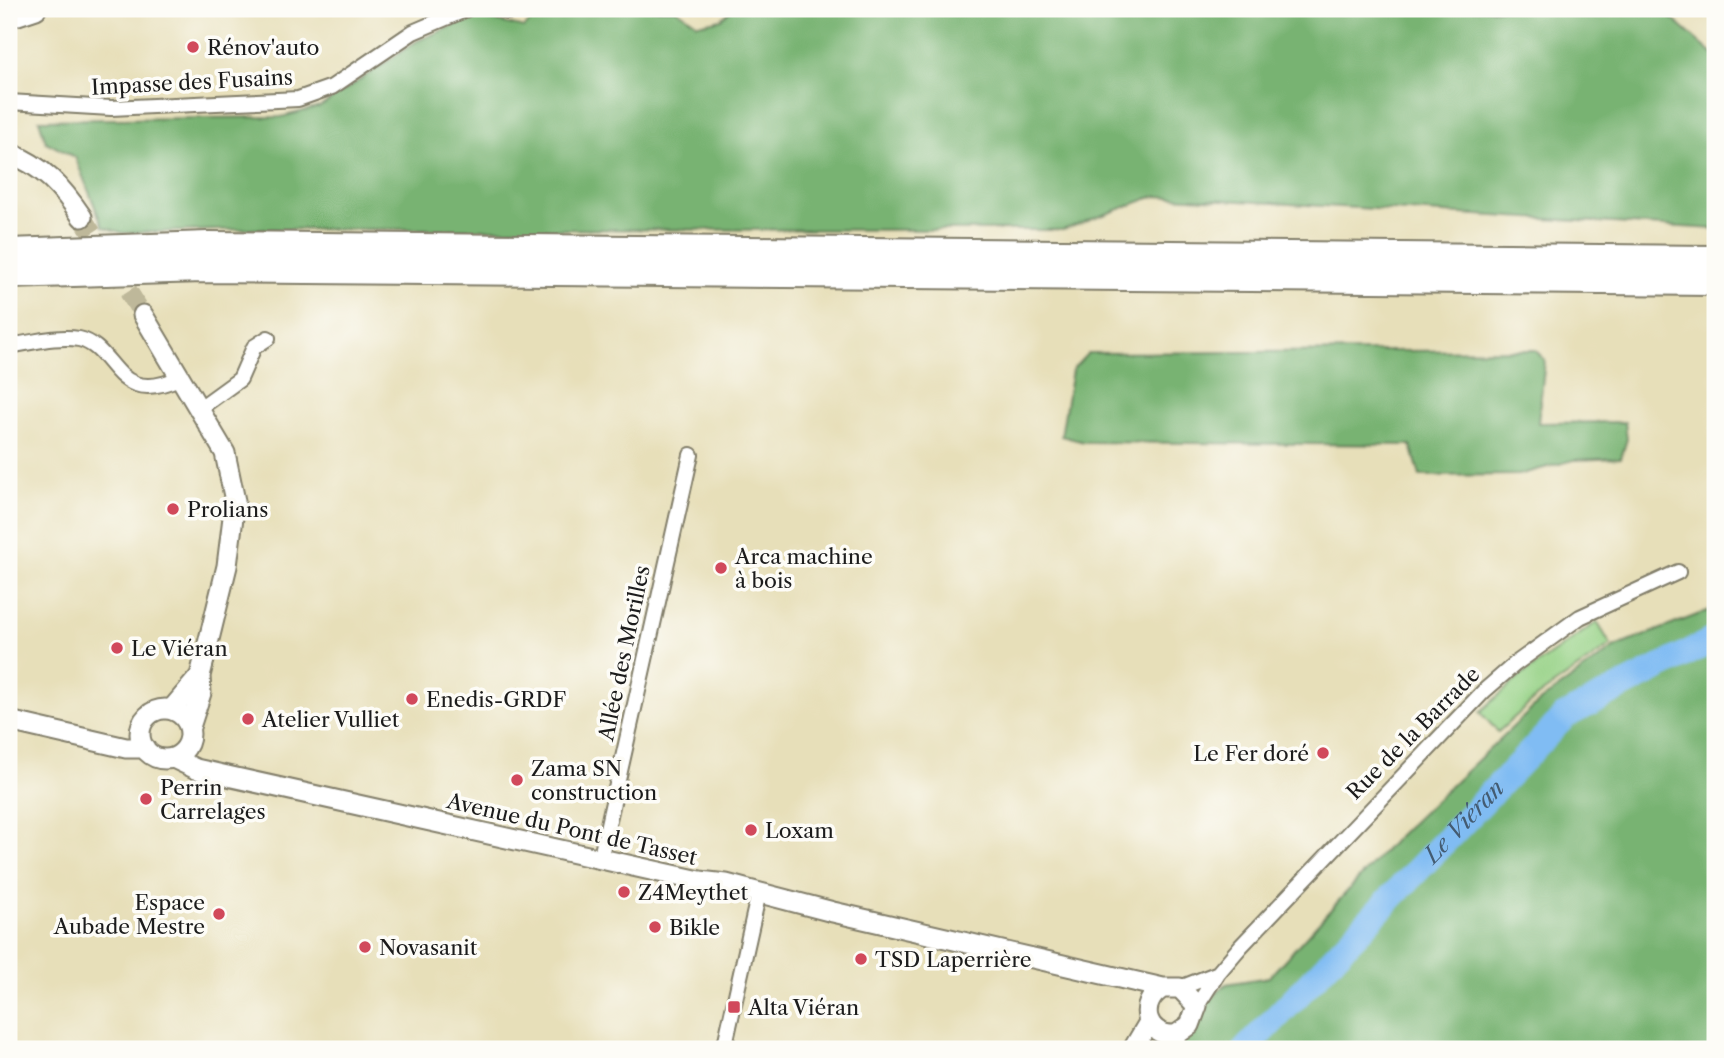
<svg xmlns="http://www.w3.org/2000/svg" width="1724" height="1058" font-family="'Libre Caslon Text',serif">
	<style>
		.green { fill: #95d185; stroke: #587650; stroke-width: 2 }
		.forest { fill: #78b372; stroke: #4a6847; stroke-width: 2 }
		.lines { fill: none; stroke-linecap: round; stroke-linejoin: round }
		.river { stroke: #80bcf3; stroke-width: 26 }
		.secondary-tunnel { stroke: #beb89a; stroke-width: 19; stroke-dasharray: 19 10; stroke-linecap: butt }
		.street-casing { stroke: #827e6a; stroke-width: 18 }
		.secondary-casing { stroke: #827e6a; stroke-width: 23 }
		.highway-casing { stroke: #827e6a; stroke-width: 30 }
		.street { stroke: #fff; stroke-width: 14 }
		.secondary { stroke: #fff; stroke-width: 19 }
		.highway { stroke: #fff; stroke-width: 26 }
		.poi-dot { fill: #d1495b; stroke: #fdfcf7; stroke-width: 2.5 }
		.labels { text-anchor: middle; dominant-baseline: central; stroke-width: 7; stroke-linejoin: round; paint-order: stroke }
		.poi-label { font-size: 21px; fill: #1c1c1c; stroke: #fdfcf7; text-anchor: start }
		.street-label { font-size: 21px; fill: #1c1c1c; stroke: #fdfcf7 }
		.water-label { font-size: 23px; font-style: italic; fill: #445c72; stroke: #fdfcf7 }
	</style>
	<rect width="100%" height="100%" fill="#fdfcf7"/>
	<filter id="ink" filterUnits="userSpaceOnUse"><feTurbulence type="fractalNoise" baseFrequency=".0143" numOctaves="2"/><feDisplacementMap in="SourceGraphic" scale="14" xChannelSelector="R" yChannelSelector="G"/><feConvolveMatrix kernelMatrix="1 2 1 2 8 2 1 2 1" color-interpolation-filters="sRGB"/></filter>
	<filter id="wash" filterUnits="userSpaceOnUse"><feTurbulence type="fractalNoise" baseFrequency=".00686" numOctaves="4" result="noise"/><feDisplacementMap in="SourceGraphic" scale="28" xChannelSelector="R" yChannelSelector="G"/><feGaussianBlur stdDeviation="1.57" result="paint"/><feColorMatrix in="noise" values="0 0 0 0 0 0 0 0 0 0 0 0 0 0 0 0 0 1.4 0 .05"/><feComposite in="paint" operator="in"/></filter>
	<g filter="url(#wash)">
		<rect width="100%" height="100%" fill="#e7dfb9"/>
		<path class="green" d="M9 30 12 33 15 89 9 90Z
			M1597 622 1611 645 1537 697 1498 732 1480 712 1522 675Z"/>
		<path class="forest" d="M544 9H676L698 24 721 19 733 9H1661L1715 56V229L1155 196 1063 230 252 229 123 233 103 227 75 157 46 142 39 120 281 117 320 107 417 41 476 16 524 28Z
			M1535 350 1545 360 1538 423 1625 422 1627 439 1621 458 1574 460 1518 475 1420 476 1411 445 1084 442 1061 436 1072 370 1088 353Z
			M1715 608V1049H1160L1226 984 1269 977 1396 838 1538 703 1615 647Z"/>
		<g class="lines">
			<path class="river" id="s1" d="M1246 1049 1565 716 1715 639"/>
		</g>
	</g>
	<g filter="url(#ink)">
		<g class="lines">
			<path class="secondary-tunnel" d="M82 217 143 315"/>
			<defs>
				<path id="street" d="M497 9 507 12 522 9
					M9 102 111 108 298 99 332 87 413 32 467 9
					M9 346C30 343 58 335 79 339 117 347 114 409 181 377
					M200 408 240 379 254 347 268 338
					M600 860 691 455
					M1180 988 1216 974
					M1197 1006 1218 973 1241 946 1484 691 1515 664 1580 617 1678 572
					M724 1049 759 892"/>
				<path id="secondary" d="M9 18 36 9
					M9 153C43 166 62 187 82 217
					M143 315 225 453 235 501 227 566 200 676 172 709
					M140 734a25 25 0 1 1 50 0a25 25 0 1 1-50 0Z
					M9 721 126 748H145
					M190 727 201 693 200 676
					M173 758 196 769 700 881 726 884 833 912 1163 988H1180L1197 1006 1190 1025 1176 1035C1146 1037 1136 1003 1163 988
					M1133 1049 1149 1022"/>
				<path id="highway" d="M9 252 208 245 1715 259
					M9 275 202 269 1715 282"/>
			</defs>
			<use href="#street" class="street-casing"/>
			<use href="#secondary" class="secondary-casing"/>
			<use href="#highway" class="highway-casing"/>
			<use href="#street" class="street"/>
			<use href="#secondary" class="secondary"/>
			<use href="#highway" class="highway"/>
		</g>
	</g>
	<g class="poi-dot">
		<circle cx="193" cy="47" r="7"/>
		<circle cx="173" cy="509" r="7"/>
		<circle cx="721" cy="568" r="7"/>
		<circle cx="117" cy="648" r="7"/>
		<circle cx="412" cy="699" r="7"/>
		<circle cx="248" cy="719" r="7"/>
		<circle cx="1323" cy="753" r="7"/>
		<circle cx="517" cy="780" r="7"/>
		<circle cx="146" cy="799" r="7"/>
		<circle cx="751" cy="830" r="7"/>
		<circle cx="624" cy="892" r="7"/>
		<circle cx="219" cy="914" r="7"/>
		<circle cx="655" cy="927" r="7"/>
		<circle cx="365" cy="947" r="7"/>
		<circle cx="861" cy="959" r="7"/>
		<rect x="727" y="1000" width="14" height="14" rx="3.5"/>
	</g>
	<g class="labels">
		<g class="poi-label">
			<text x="207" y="47">Rénov'auto</text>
			<text x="187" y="509">Prolians</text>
			<text x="735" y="556">Arca machine<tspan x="735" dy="24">à bois</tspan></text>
			<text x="131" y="648">Le Viéran</text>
			<text x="426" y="699">Enedis-GRDF</text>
			<text x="262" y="719">Atelier Vulliet</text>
			<text x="1309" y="753" text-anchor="end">Le Fer doré</text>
			<text x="531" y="768">Zama SN<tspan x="531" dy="24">construction</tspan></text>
			<text x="160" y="787">Perrin<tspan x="160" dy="24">Carrelages</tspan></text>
			<text x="765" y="830">Loxam</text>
			<text x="638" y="892">Z4Meythet</text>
			<text x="205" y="902" text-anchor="end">Espace<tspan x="205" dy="24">Aubade Mestre</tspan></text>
			<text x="669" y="927">Bikle</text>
			<text x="379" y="947">Novasanit</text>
			<text x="875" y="959">TSD Laperrière</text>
			<text x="748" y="1007">Alta Viéran</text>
		</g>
		<g class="street-label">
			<text transform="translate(192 82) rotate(-3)">Impasse des Fusains</text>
			<text transform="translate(624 653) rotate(-78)">Allée des Morilles</text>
			<text transform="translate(1413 733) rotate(-45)">Rue de la Barrade</text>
			<text transform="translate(572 829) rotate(13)">Avenue du Pont de Tasset</text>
		</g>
		<g class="water-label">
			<text stroke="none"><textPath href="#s1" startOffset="315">Le Viéran</textPath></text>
		</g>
	</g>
	<rect width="1724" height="1058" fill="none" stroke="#fdfcf7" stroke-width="35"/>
</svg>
